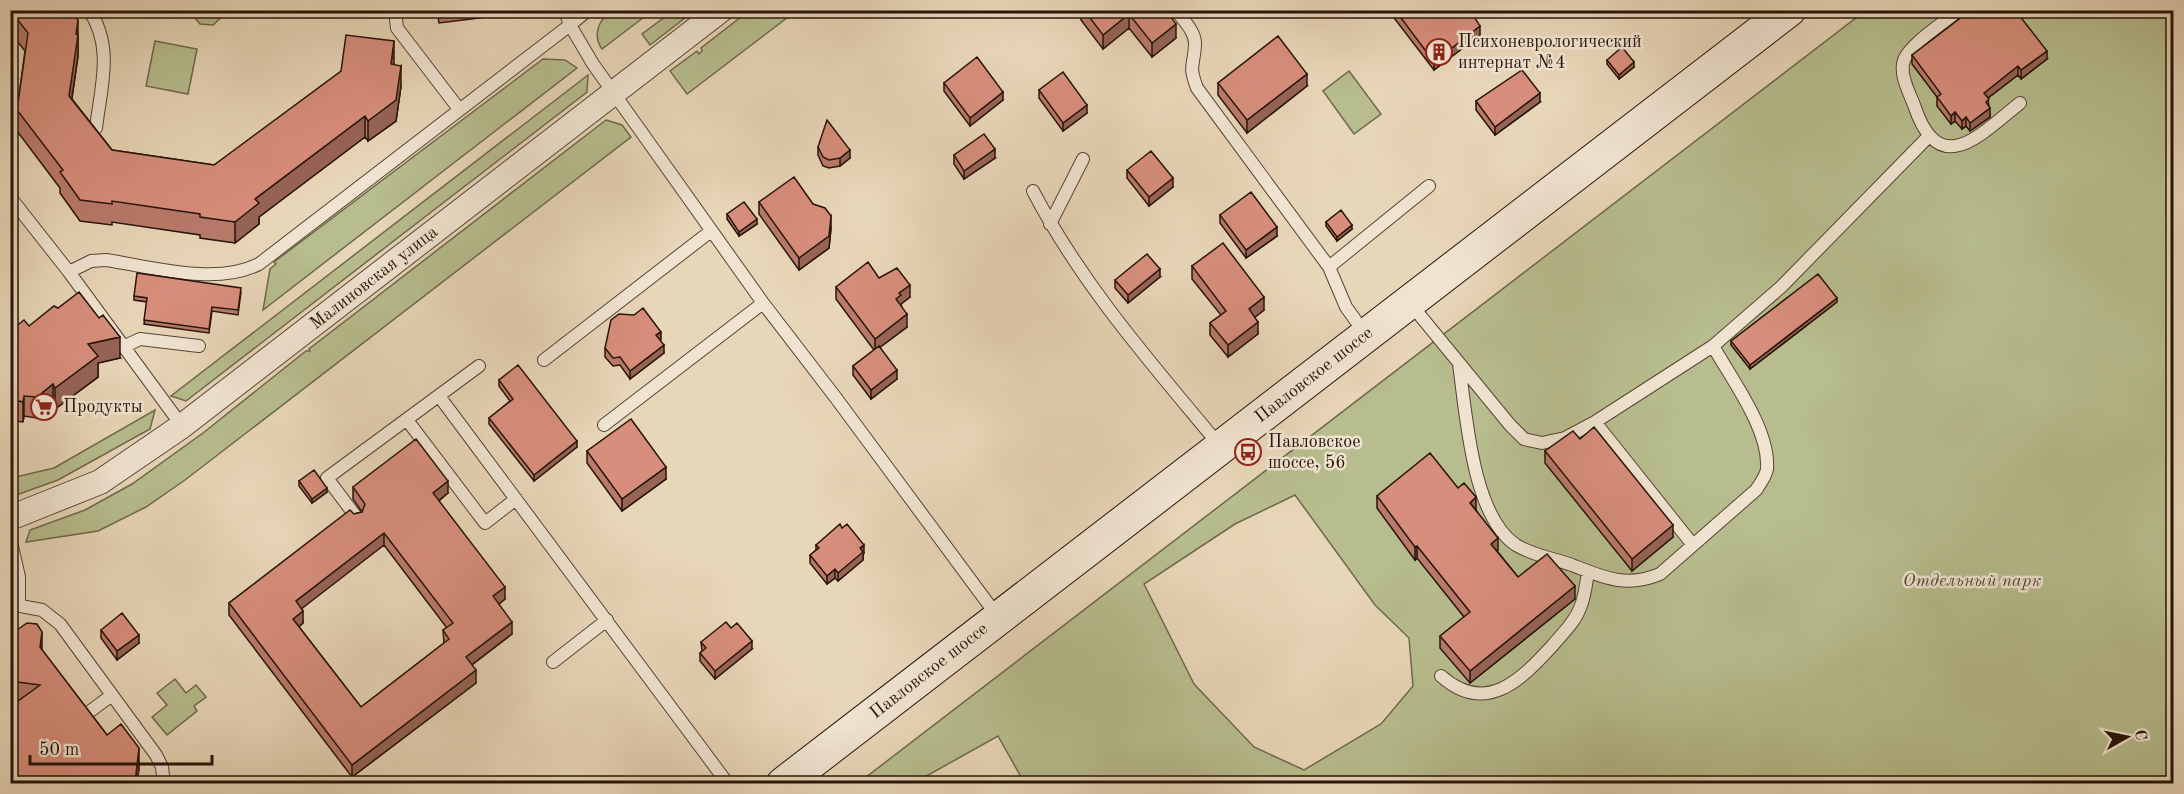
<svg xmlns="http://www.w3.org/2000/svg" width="2184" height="794" font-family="'Old Standard TT',serif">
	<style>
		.green { fill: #b7bd8e; stroke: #6f684c; stroke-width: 1.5; fill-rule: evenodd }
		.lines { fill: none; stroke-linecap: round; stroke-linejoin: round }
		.lane-casing { stroke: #574435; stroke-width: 14 }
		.street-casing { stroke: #574435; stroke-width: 26 }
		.secondary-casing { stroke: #271409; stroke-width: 35 }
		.lane { stroke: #f0e4d1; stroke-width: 12 }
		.street { stroke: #f0e4d1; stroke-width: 24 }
		.secondary { stroke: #f0e4d1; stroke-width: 33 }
		.wall { fill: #b97a6b; stroke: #271409; stroke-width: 1.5; fill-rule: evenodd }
		.shaded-wall { fill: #966357; stroke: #271409; stroke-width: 1.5 }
		.building { fill: #d78e7c; stroke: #271409; stroke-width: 1.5; fill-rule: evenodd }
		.labels { text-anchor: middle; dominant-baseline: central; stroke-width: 5; stroke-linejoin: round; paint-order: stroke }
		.poi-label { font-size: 18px; fill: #271409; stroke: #f0e4d1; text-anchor: start }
		.street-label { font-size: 18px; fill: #271409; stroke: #f0e4d1 }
		.park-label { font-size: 18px; font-style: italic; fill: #524731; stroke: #f0e4d1 }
	</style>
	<rect width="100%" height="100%" fill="#e8d6b8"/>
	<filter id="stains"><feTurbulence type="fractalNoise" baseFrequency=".00333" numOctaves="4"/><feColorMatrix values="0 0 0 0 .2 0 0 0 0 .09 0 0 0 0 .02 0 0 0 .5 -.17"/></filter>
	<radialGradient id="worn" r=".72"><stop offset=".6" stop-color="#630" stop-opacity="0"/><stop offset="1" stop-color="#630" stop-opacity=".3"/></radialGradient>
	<path class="green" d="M750 10 796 11 687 94 670 71 697 51 699 54 702 51 701 48Z
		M189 11H228L213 25 200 24Z
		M258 11H298V13L259 17Z
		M611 11V10L652 11 602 49C592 35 599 20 611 11Z
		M673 11H694L650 45 642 34Z
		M1865 11H2173V783L1025 784 998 736 914 783 857 784ZM1295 495 1375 605 1409 638 1413 686 1381 724 1304 770 1254 747 1194 684 1144 584 1235 524Z
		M155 41 197 49 188 94 146 86Z
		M543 59 565 60 577 68 263 310 270 269 276 264 274 262Z
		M1349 71 1381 114 1354 134 1323 91Z
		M588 75 587 92 186 401 171 396Z
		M606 120 622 125 631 137 185 480 146 507 98 531 26 542 30 530 85 510 132 484 203 433 306 351H310L309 349Z
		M155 410 150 429 58 480 11 497V478L54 468Z
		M175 679 186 693 196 685 206 697 194 706 197 711 167 735 152 717 167 705 157 693Z"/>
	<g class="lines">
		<defs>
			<path id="lane" d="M89 10C114 47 101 86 96 128
				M395 10 397 28 459 109
				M588 10 570 25 593 64 763 303 836 398 998 617
				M1176 10C1183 20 1196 32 1195 45 1194 67 1188 64 1197 88L1329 267 1346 307 1366 335
				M1959 10C1944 23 1911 43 1904 60 1899 74 1909 92 1914 105 1939 181 1980 135 2020 103
				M1033 191C1082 285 1152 364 1220 446
				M10 197 69 272 91 261 106 260C153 267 216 286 259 264L570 25 565 10
				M1050 224 1083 159
				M1329 267 1429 186
				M69 272 182 426
				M1409 302 1510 425 1524 439 1542 443 1565 438 1595 422 1713 346 1781 287 1928 137
				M123 347 140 339 199 346
				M544 360 711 231
				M1459 364C1466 413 1472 516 1516 545 1534 556 1553 558 1572 565 1605 578 1626 588 1660 574L1756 490C1760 484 1766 476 1767 469 1770 430 1732 380 1713 346
				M439 396 728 784
				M407 420 485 523 516 499
				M1595 422 1693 545
				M604 425 763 303
				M357 518 327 478 479 366
				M10 537 19 577V605
				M10 604 42 610 60 624 156 755 162 767 164 784
				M553 662 607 620
				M1441 676C1486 716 1521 680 1553 645 1563 633 1575 622 1580 608 1585 597 1586 584 1588 572
				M85 715 112 695"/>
			<path id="street" d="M10 518 100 482 182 426 721 10"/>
			<path id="secondary" d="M783 784 1789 10"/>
		</defs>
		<use href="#lane" class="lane-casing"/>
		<use href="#street" class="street-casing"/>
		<use href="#secondary" class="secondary-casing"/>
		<use href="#lane" class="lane"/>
		<use href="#street" class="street"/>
		<use href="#secondary" class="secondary"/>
	</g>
	<path class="wall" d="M10 10 78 34V56L72 99 112 150 214 165 394 64 401 86 396 121 368 141 365 137 259 217V224L235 243 200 238V235L112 222V225L80 221 60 193V188L17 131V110L25 51 10 32Z
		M437 10H495V16L439 23Z
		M1081 10H1166L1176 38 1152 57 1129 28 1103 49 1081 20Z
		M1388 10H1470L1480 35 1434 70Z
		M1912 55 2047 59 2021 79 2018 75 1988 98 1990 117 1970 131 1966 126 1962 129 1955 121 1951 124 1937 106V97L1912 64Z
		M1607 60 1634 67 1619 79 1607 64Z
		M944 83 1003 100 970 126 944 91Z
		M1218 83 1307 86 1247 133 1218 95Z
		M1039 90 1087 113 1063 131 1039 98Z
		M1476 101 1540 102 1495 135 1476 110Z
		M818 147 850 158 840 166 829 168 823 166 818 155Z
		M954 155 995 158 964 179 954 164Z
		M1127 170 1173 187 1149 206 1127 178Z
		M759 202 813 204 831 228 829 248 799 270 759 214Z
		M727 214 757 224 739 236 727 219Z
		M1220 215 1277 236 1246 258 1220 223Z
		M1326 222 1352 229 1337 241 1326 226Z
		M1192 266 1264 310 1255 317 1258 334 1228 357 1210 335V323L1221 315 1192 279Z
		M1160 277 1128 303 1115 288V280Z
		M879 278 910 297 901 304 907 327 880 347 897 379 871 399 853 375V366L874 350 836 299V287Z
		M241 292 238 315 212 311 209 333 144 324 147 302 134 300V296Z
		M1837 302 1750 369 1731 345V341Z
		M29 326 120 358 98 363V377L55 409 53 405 37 418 24 416 23 422 15 421 14 426H10V331Z
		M660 340 664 353 630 379 620 365 613 366 605 357V348L661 340Z
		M499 380 577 447 534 481 489 424V418L510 401 499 386Z
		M587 451 666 479 622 511 587 463Z
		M1545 451 1673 537 1632 571 1545 463Z
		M299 481 327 492 312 503 299 486Z
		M353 487 448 493 439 501 505 599 499 604 512 634 472 665 476 683 352 777 229 615V603L354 514 362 512 353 499ZM384 545 447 628 443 630 444 643 361 707 299 627 303 623 301 608Z
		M1458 488 1476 510 1498 550 1497 551 1518 577 1575 599 1470 683 1440 648V636L1464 617 1417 558 1415 560 1377 508V496Z
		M816 545 864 553 863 555V560L838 581 835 578 827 584 810 563V555L816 550Z
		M10 629 42 650 107 735 139 768 137 783H10L17 702 10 701Z
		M101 630 139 643 117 660 101 638Z
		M701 642 752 649 715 679 700 661V653L702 651Z"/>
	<path class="shaded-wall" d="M1129 14V28L1103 49V35Z
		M78 20V56L69 117V96Z
		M1176 24V38L1152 57V43Z
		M1480 26V35L1434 70V62Z
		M394 41V62L391 85V64Z
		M2047 51V59L2021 79V70Z
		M1634 62V67L1619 79V75Z
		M401 66V86L396 121 368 141V121Z
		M2018 66V75L1984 101V93Z
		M1307 74V86L1247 133V120Z
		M1003 92V100L970 126V118Z
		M1540 93V102L1495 135V127Z
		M1087 105V113L1063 131V123Z
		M1990 108V117L1970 131V123Z
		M1955 112V121L1951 124V116Z
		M365 116V137L259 217V224L235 243V222L255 199Z
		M1966 117V126L1962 129V121Z
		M995 149V158L964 179V171Z
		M850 150V158L840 166V158Z
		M1173 178V187L1149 206V197Z
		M831 216V228L829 248 799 270V258Z
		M757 219V224L739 236V232Z
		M1352 225V229L1337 241V237Z
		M1277 227V236L1246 258V250Z
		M1160 269V277L1128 303V295Z
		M910 285V297L901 304V307L896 299 899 293Z
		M1264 297V310L1249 322V309Z
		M1837 298V302L1750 369V365Z
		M907 314V327L875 351V339Z
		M1258 322V334L1228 357V345Z
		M661 332V340L656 344V335Z
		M120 337V358L98 363V377L55 409V388L88 344Z
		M664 345V353L630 379V371Z
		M897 370V379L871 399V390Z
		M53 384V405L37 418V397Z
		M24 396V416L23 422V402Z
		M15 400V421L14 426V405Z
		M577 441V447L534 481V475Z
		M666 467V479L622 511V499Z
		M448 481V493L433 505V493Z
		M327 488V492L312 503V499Z
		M1476 497V510L1470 503Z
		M1673 525V537L1632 571V559Z
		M384 533V545L296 613V601Z
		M1498 538V550L1491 556V544Z
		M864 545V553L863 555V560L838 581V573Z
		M1417 546V558L1415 560V547Z
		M835 569V578L827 584V576Z
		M1575 586V599L1470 683V671Z
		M505 587V599L493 609V596Z
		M303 611V623L293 631V619Z
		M512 622V634L466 669V657Z
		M42 632V652L40 647Z
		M139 635V643L117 660V651Z
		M752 641V649L715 679V671Z
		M476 670V683L352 777V765Z
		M139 748V768L137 783H135Z"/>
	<path class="building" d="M10 10H70L78 20 76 34 78 35 69 96 112 150 214 165 341 71 346 35 394 41 391 64 401 66 396 100 368 121 365 116 255 199 259 203 235 222 200 217V214L112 201V204L80 200 60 172 63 170 17 110 28 33Z
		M1084 10H1166L1176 24 1152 43 1129 14 1103 35Z
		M1395 10H1470L1480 26 1434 62Z
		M1971 10H2015L2047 51 2021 70 2018 66 1984 93 1989 99 1986 102 1990 108 1970 123 1966 117 1962 121 1955 112 1951 116 1937 97 1941 94 1912 55Z
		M1278 36 1307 74 1247 120 1218 83Z
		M1622 47 1634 62 1619 75 1607 60Z
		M977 57 1003 92 970 118 944 83Z
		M1522 70 1540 93 1495 127 1476 101Z
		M1063 72 1087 105 1063 123 1039 90Z
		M827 120 850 150 840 158 829 160 823 157 818 147Z
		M984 134 995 149 964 171 954 155Z
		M1151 151 1173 178 1149 197 1127 170Z
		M794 177 813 204 825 208 831 216 829 236 799 258 759 202Z
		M1251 192 1277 227 1246 250 1220 215Z
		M744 202 757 219 739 232 727 214Z
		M1341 210 1352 225 1337 237 1326 222Z
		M1223 243 1264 297 1249 309 1258 322 1228 345 1210 323 1226 311 1192 266Z
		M1147 254 1160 269 1128 295 1115 280Z
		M868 262 879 278 897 268 910 285 899 293 901 295 896 299 907 314 875 339 836 287Z
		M137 273 241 288 238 310 212 307 209 329 144 320 147 298 134 296Z
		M1818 274 1837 298 1750 365 1731 341Z
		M79 292 99 318 103 315 120 337 88 344 98 356 55 388 53 384 37 397 24 396 23 402 15 400 14 405H10V331L24 320 29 326 54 306 58 308Z
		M643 308 661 332 656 335 664 345 630 371 620 357 613 358 605 348 611 320 619 314 634 315Z
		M879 346 897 370 871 390 853 366Z
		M518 365 577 441 534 475 489 418 513 399 499 380Z
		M631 419 666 467 622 499 587 451Z
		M1594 427 1673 525 1632 559 1545 451 1573 431 1580 439Z
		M416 439 448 481 433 493 505 587 493 596 512 622 466 657 476 670 352 765 229 603 350 510 354 514 362 512 365 504 353 487ZM384 533 453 623 443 630 449 639 361 707 293 619 303 611 296 601Z
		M1430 453 1458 488 1464 483 1476 497 1470 503 1498 538 1491 544 1518 577 1547 554 1575 586 1470 671 1440 636 1470 612 1417 546 1415 547 1377 496Z
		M314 470 327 488 312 499 299 481Z
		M840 524 842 528 847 524 864 545 860 548 863 552 838 573 835 569 827 576 810 555 819 548 816 545Z
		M122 613 139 635 117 651 101 630Z
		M726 622 731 628 737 623 752 641 715 671 700 653 706 648 701 642Z
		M27 623 37 624 42 632 40 647 107 735 121 724 139 748 135 783H10V707L40 685 10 681V629L17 630Z"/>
	<defs>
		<symbol id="building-ring" viewBox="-11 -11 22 22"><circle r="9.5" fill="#f0e4d1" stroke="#8f2418" stroke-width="1.5"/><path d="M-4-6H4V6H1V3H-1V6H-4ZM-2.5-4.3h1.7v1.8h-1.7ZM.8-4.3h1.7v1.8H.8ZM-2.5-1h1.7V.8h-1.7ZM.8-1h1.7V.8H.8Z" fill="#8f2418"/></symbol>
		<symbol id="supermarket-ring" viewBox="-11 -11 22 22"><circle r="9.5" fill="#f0e4d1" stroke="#8f2418" stroke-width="1.5"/><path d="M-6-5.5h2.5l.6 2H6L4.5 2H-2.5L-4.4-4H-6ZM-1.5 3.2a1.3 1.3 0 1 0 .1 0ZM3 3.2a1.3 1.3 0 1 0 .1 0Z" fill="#8f2418"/></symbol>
		<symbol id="bus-ring" viewBox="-11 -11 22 22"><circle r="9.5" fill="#f0e4d1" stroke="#8f2418" stroke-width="1.5"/><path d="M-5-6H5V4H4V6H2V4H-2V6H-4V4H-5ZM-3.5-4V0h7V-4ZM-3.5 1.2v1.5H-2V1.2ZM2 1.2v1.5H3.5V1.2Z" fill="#8f2418"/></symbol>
	</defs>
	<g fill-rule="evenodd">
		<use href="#building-ring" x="1424" y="37" width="30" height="30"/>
		<use href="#supermarket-ring" x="29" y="392" width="30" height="30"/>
		<use href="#bus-ring" x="1233" y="437" width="30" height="30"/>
	</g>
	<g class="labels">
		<g class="poi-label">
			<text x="1458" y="42">Психоневрологический<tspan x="1458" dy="21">интернат №4</tspan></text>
			<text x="63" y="407">Продукты</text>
			<text x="1268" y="442">Павловское<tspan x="1268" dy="21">шоссе, 56</tspan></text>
		</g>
		<g class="street-label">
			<text transform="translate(374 278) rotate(-38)">Малиновская улица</text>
			<text transform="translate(1314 375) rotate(-38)">Павловское шоссе</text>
			<text transform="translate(929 671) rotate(-38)">Павловское шоссе</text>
		</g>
		<g class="park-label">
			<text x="1972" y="581">Отдельный парк</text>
		</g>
	</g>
	<rect width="2184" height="794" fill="none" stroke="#e8d6b8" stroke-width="36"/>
	<rect x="12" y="12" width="2160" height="770" fill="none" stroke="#271409" stroke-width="3"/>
	<rect x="18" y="18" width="2148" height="758" fill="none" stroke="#271409" stroke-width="1.5"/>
	<g transform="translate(2127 737) rotate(81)" stroke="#f0e4d1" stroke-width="4.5" paint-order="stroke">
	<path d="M0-4.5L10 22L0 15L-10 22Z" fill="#271409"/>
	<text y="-9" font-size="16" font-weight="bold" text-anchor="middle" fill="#271409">С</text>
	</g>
	<path d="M30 755v9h182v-9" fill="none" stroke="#271409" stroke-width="3"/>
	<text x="39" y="755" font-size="18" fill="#271409" stroke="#f0e4d1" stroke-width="4.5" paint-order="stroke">50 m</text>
	<rect width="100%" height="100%" filter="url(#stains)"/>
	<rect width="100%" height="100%" fill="url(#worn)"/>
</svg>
